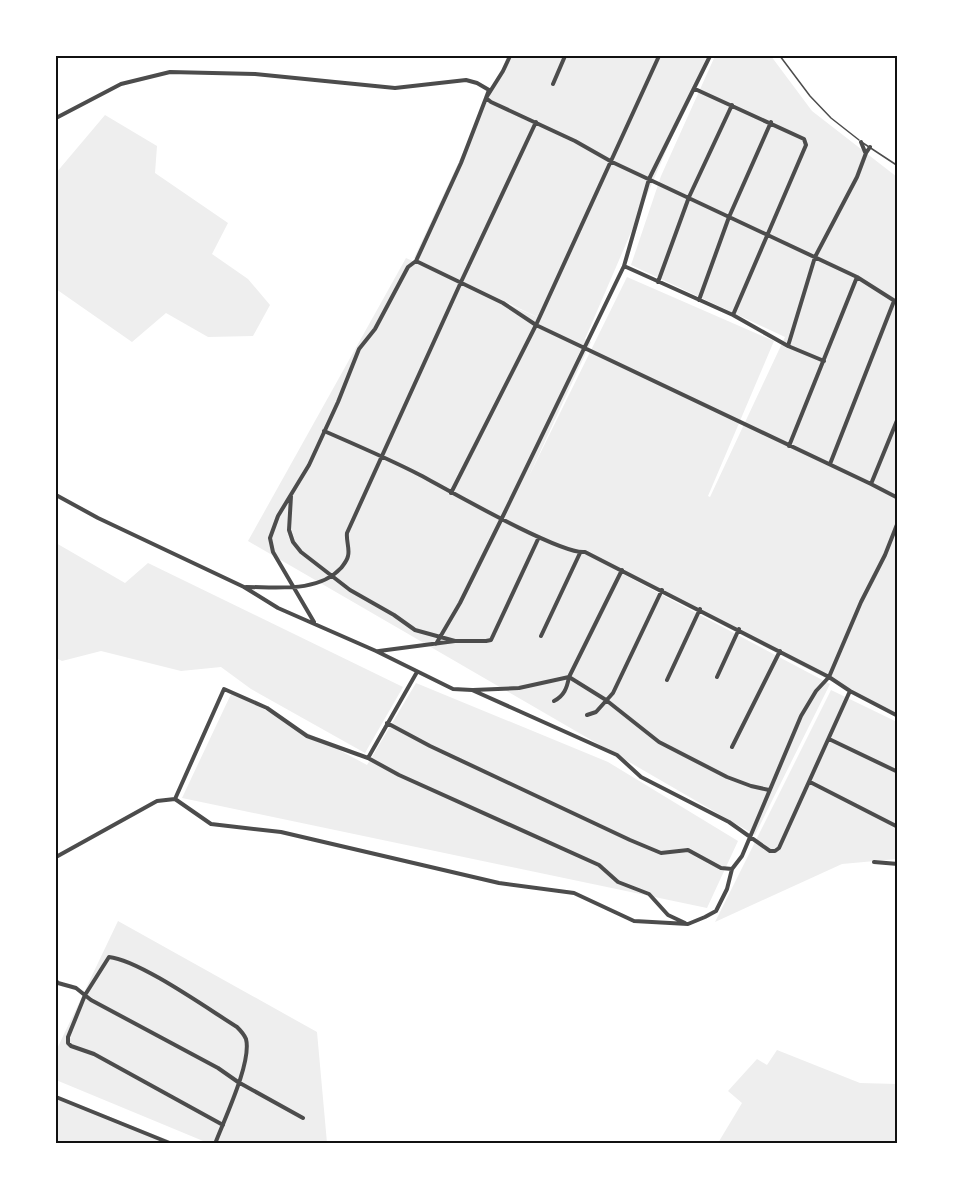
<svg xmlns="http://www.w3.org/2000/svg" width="953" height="1199" font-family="'Fira Sans',sans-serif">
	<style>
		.green { fill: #eee }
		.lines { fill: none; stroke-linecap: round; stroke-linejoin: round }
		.service { stroke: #4c4c4c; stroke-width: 1.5 }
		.minor { stroke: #4c4c4c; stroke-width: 4 }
		.neatline { fill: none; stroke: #111; stroke-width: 2 }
	</style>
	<rect width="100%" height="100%" fill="#fff"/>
	<path class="green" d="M508 56H707L585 339 591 342 528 478 627 277 774 341 708 496 710 497 785 337 631 265 661 176 715 56H771L812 111 897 177V715L602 563 830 684 755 835 248 541 406 258 550 323 414 258Z
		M105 115 157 146 155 173 228 223 212 254 248 279 270 305 253 336 208 337 166 313 132 342 56 289V173Z
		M56 543 125 583 148 563 403 687 365 753 251 689 221 667 181 671 101 651 62 661 56 658Z
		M416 683 608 762 738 841 707 908 182 798 232 692 367 765Z
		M831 690 897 722V859L842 864 715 922Z
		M118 921 317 1032 327 1143H208L56 1080V1051Z
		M777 1050 860 1083 897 1084V1143H718L742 1103 728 1091 757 1059 767 1065Z
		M56 1096 176 1143H56Z"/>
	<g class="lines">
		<path class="service" d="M780 56 810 96 831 118 859 140
			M863 143 898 166"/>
		<path class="minor" d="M553 84 565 56
			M695 89 804 139 806 145 733 315
			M56 118 121 84 170 72 255 74 395 88 466 80 477 83 489 90 486 98 491 102 575 141 612 162 857 277 898 303
			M861 142 865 152
			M416 261 503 303 536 325 871 484 898 498
			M624 266 733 315 788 346 824 361
			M658 282 689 197 732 105
			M699 300 729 217 771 122
			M788 346 815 257 857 177 866 153 870 147
			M324 431C356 445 389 459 420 475 448 490 561 555 585 552L829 677 850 691 898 716
			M789 446 857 277
			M830 464 894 301
			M871 484 898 418
			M451 493 536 325 659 56
			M56 495 98 518 244 587 278 608 376 651 453 689 472 690 617 755 641 777 729 822 770 851H775L779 848 850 691
			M291 496 289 530 293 542 301 552 350 590 394 615 415 630 455 641
			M246 587C277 587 318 593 341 568 344 564 347 561 348 556 350 549 346 541 347 533L461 282 536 122
			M314 622 273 552 270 538 278 516 309 465 338 402 359 349 375 329 408 267 416 261 461 163 486 98 503 71 510 56
			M541 636 580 553
			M436 644 460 603 502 518 624 266 649 179 710 56
			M379 651 455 641H486L491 640 539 537
			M717 677 739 629
			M667 680 700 609
			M473 690 519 688 569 677 606 700 659 742 727 777 751 786 769 790
			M554 701C564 696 567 688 569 677L622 570
			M587 715 596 712 613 693 662 590
			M387 723 430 746 630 840 661 853 688 850 721 868 732 869
			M829 739 898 772
			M732 747 780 651
			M368 758 417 672
			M810 782 898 827
			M175 799 224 689 267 708 307 736 368 758 399 775 599 865 618 882 649 894 668 915 685 923
			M56 857 157 801 175 799 211 824 281 832 499 883 574 893 634 921 688 924 705 917 716 911 727 889 732 869 742 856 801 716 816 691 829 677 861 602 885 555 898 522
			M874 862 898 864
			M56 981 58 983 76 988 91 1000 218 1068 238 1082 303 1118
			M56 1097 172 1144
			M215 1144C224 1120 252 1062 246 1039 244 1034 241 1031 237 1027 208 1009 139 960 109 957L85 995 68 1037V1043L71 1046 94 1054 223 1125"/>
	</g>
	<rect width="953" height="1199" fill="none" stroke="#ffffff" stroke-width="114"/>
	<rect x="57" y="57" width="839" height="1085" class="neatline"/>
</svg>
